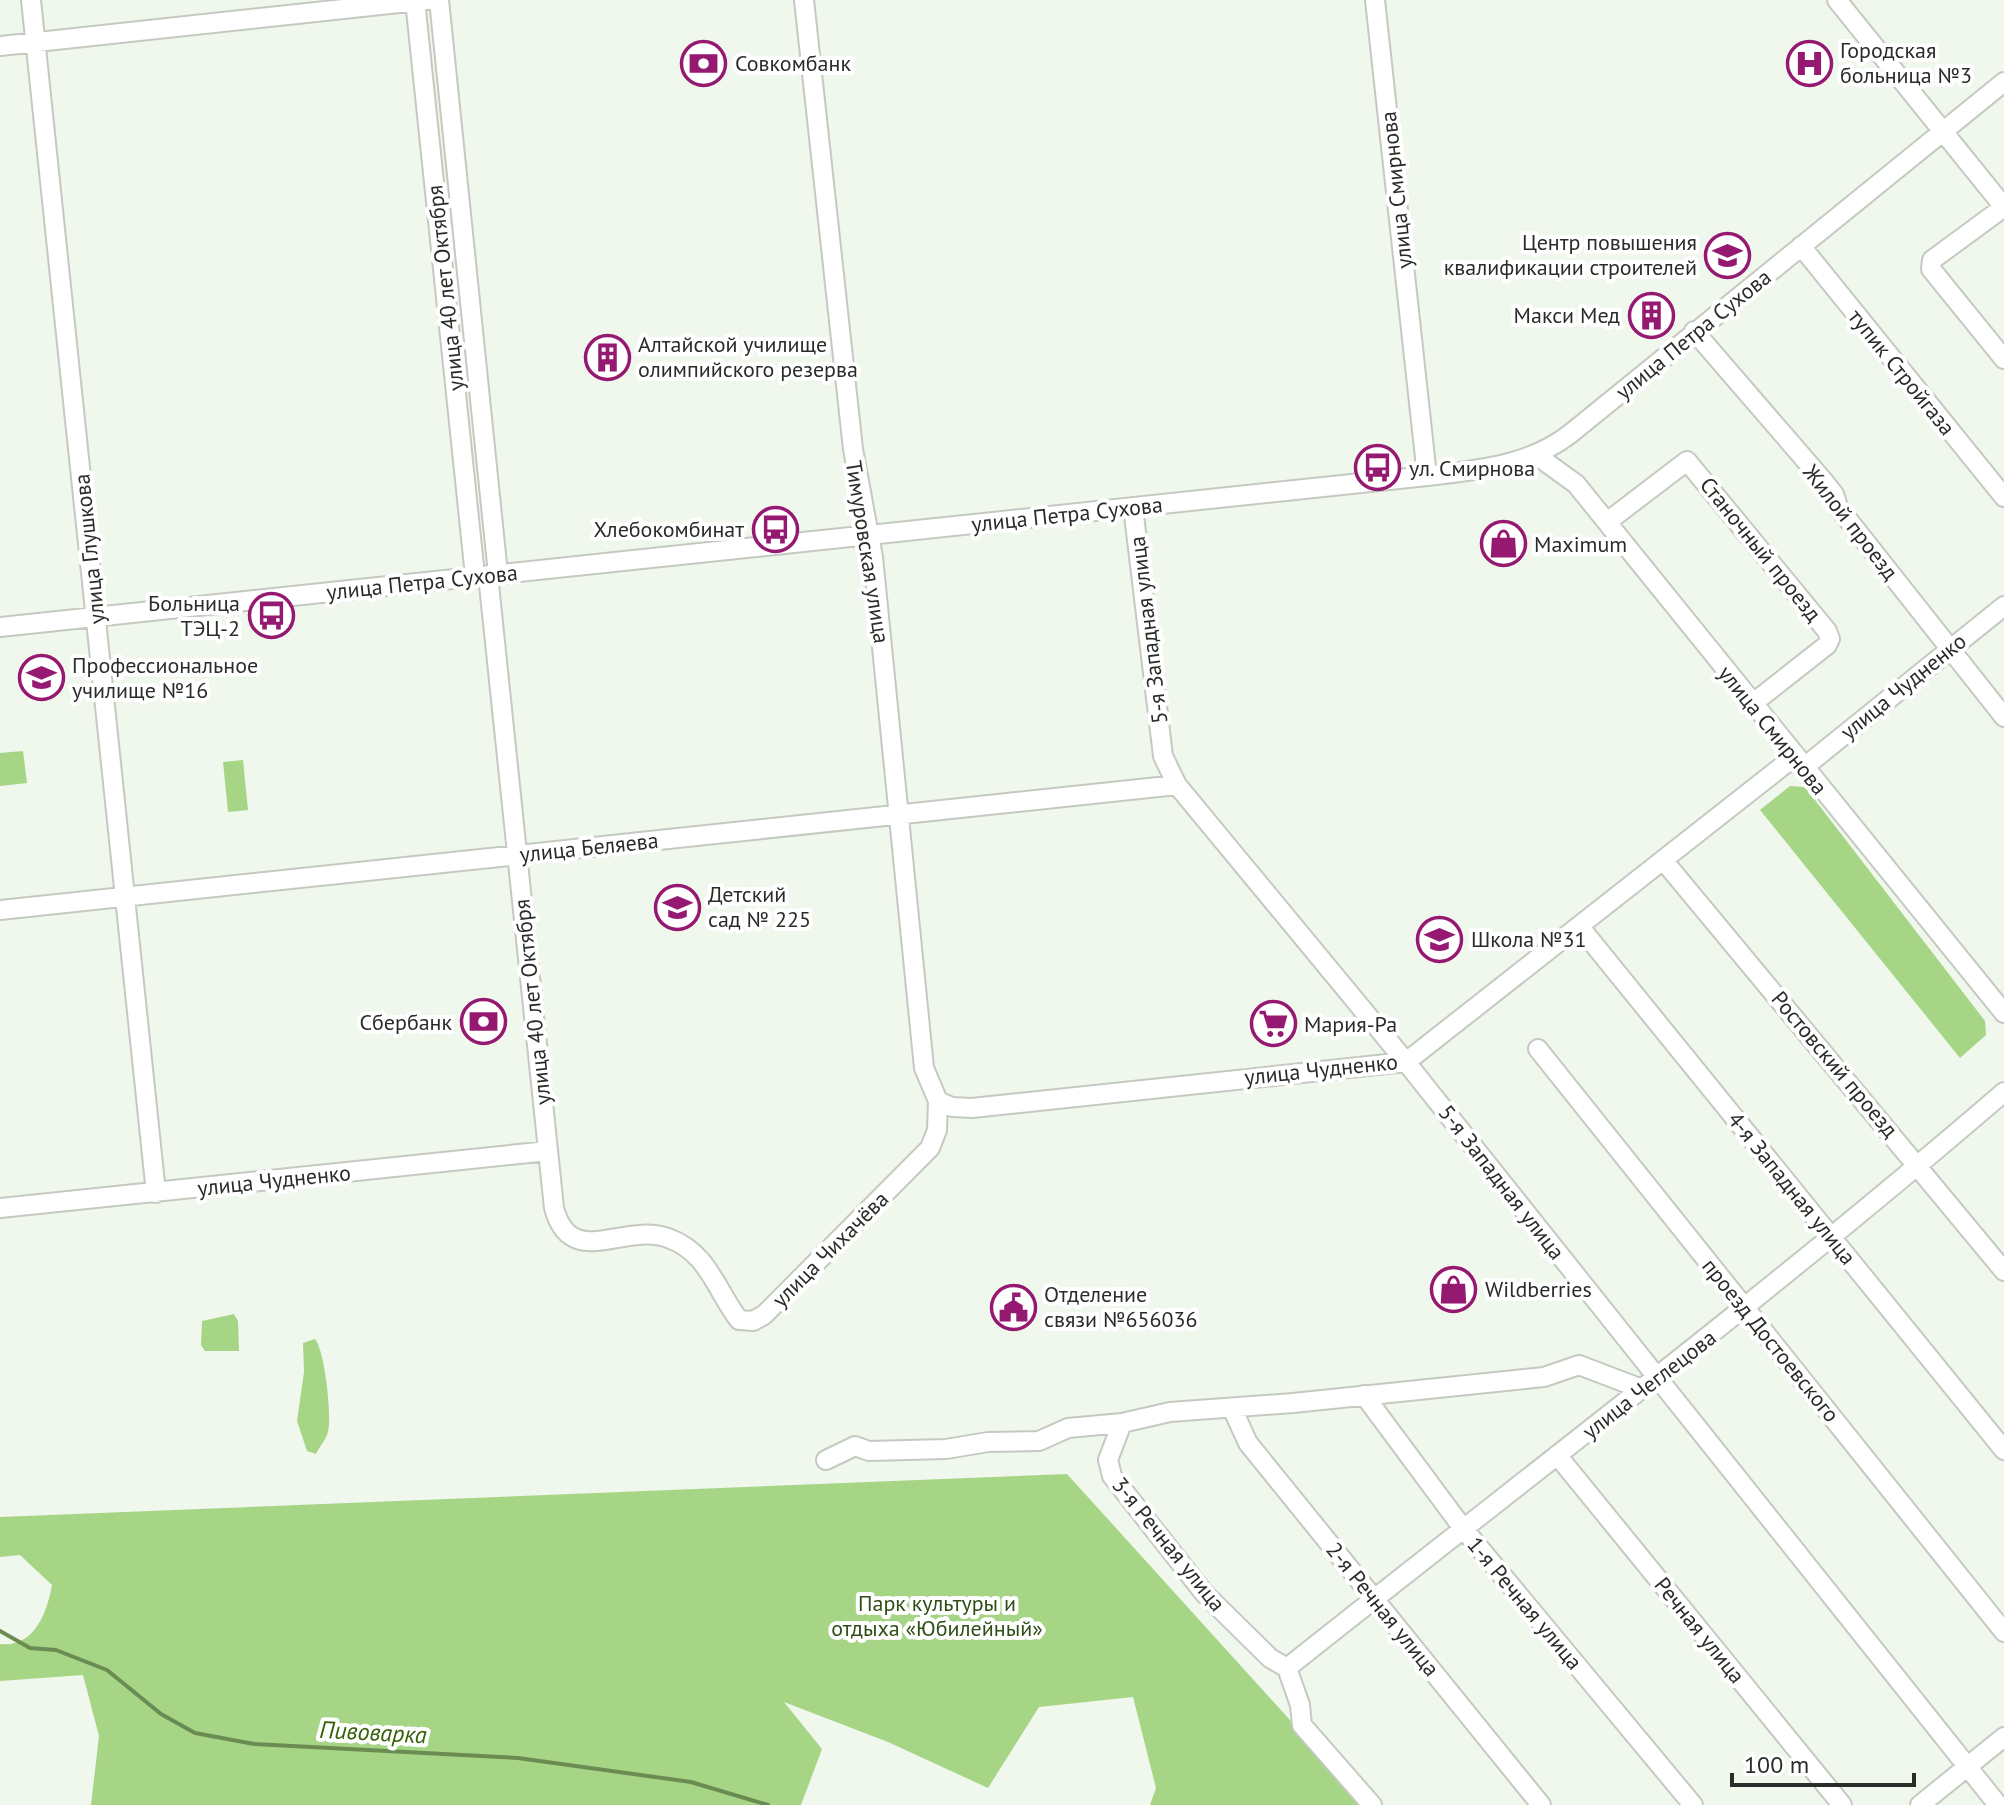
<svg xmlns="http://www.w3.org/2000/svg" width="2004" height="1805" font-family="'PT Sans',sans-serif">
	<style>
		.green { fill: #a6d586 }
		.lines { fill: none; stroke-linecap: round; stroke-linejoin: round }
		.stream { stroke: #6a8c53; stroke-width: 4 }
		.minor-casing { stroke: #c4cac0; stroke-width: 22 }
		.minor { stroke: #fff; stroke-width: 18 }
		.labels { text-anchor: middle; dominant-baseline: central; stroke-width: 8; stroke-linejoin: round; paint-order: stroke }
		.poi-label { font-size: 22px; fill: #2a2c29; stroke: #fff; text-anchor: start }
		.street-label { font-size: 22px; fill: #2a2c29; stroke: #fff }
		.park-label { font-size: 22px; fill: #2f4e16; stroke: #fff }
		.water-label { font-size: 24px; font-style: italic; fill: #366009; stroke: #fff }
	</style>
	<rect width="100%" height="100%" fill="#f0f7ed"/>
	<path class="green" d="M23 751 27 783 0 786V753Z
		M243 760 248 810 228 812 223 762Z
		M1790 786 1805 787 1985 1021 1986 1035 1960 1058 1760 810Z
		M234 1314 238 1321 239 1351H205L201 1345 202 1321Z
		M315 1339C325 1351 332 1416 328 1432 326 1440 319 1447 316 1454L307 1451 297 1421 304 1372 303 1343Z
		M1067 1474 1367 1805H1150L1156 1788 1133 1697 1039 1707 988 1788 888 1742 784 1702 822 1749 801 1805H91L99 1736 83 1675 0 1681V1644C34 1648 47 1613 52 1585L20 1555 0 1557V1517Z"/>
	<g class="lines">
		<path class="stream" d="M0 1631 30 1648 56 1650 107 1670 161 1714 195 1733 254 1744 518 1758 691 1782 768 1805"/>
		<defs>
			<path id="minor" d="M31 0 156 1193
				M415 0 475 576
				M439 0 498 574
				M804 0 853 449 873 557 924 1068 938 1101
				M1375 0 1427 476
				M1837 0 2004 207
				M0 46 427 0
				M2004 207 1932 260 1931 269 2004 359
				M1801 246 2004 497
				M1694 331 1826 484 1834 494 1838 507 2004 717
				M1536 455 1576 484 2004 1013
				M1133 507 1163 756 1177 785 1406 1062 1998 1805
				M1607 522 1687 461 1827 631 1830 639 1827 645 1752 704
				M488 575 554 1208C571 1271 623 1222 668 1238 708 1252 716 1290 739 1320L753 1321 764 1315 930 1148 937 1130 938 1101
				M0 627 1427 476C1477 470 1529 466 1570 434L2004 82
				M1803 768 2004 606
				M1663 860 2004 1271
				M0 910 1177 785
				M1579 926 2004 1450
				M1538 1049 2004 1632
				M938 1101 952 1107 972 1108 1406 1062 1794 757
				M0 1208 548 1151
				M1364 1395 1462 1527 1693 1805
				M1232 1408 1248 1443 1541 1805
				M1122 1423 1108 1460 1112 1476 1204 1593 1270 1658 1287 1668 1300 1705 1302 1725 1372 1805
				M1557 1455 1842 1805
				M826 1460 855 1446 869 1451 946 1449 988 1442 1039 1441 1068 1428 1122 1423 1170 1412 1293 1403 1544 1377 1579 1365 1642 1389
				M1287 1668C1527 1477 1772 1292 2004 1092
				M1920 1805 2004 1737"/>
		</defs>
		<use href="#minor" class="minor-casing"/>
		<use href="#minor" class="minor"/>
	</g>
	<defs>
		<symbol id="bank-ring" viewBox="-11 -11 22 22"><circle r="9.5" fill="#fff" stroke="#961971" stroke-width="1.5"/><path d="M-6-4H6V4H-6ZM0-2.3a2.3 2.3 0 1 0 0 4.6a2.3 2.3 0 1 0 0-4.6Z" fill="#961971"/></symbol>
		<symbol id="hospital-ring" viewBox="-11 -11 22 22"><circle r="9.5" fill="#fff" stroke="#961971" stroke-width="1.5"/><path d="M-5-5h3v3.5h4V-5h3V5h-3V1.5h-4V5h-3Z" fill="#961971"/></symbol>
		<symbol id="university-ring" viewBox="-11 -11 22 22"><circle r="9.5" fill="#fff" stroke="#961971" stroke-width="1.5"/><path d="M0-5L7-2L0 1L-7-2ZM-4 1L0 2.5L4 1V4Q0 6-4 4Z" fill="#961971"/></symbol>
		<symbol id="building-ring" viewBox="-11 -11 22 22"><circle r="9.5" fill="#fff" stroke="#961971" stroke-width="1.5"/><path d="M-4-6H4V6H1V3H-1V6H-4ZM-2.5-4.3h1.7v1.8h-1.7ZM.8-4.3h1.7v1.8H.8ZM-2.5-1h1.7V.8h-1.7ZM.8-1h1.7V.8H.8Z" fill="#961971"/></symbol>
		<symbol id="bus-ring" viewBox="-11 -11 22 22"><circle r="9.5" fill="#fff" stroke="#961971" stroke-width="1.5"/><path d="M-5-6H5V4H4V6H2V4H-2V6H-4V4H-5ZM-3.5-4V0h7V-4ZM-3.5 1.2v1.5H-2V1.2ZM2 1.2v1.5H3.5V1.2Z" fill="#961971"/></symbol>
		<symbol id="shop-ring" viewBox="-11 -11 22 22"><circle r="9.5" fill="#fff" stroke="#961971" stroke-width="1.5"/><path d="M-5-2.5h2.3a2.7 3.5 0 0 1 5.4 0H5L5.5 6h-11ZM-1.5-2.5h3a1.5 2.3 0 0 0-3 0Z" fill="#961971"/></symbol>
		<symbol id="school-ring" viewBox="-11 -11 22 22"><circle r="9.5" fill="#fff" stroke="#961971" stroke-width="1.5"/><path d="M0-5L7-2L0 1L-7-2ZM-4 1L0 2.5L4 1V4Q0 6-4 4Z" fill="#961971"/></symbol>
		<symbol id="supermarket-ring" viewBox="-11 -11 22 22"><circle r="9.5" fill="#fff" stroke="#961971" stroke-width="1.5"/><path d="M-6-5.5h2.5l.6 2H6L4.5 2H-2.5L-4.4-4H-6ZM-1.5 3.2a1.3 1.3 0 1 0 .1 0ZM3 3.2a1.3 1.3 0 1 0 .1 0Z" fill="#961971"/></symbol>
		<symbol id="civic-ring" viewBox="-11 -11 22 22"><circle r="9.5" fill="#fff" stroke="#961971" stroke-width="1.5"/><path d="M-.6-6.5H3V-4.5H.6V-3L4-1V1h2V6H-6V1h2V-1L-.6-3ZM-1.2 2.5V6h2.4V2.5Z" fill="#961971"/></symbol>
	</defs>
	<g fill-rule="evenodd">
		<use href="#bank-ring" x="678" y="38" width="51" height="51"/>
		<use href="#hospital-ring" x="1784" y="38" width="51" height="51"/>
		<use href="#university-ring" x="1702" y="230" width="51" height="51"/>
		<use href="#building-ring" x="1626" y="290" width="51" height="51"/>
		<use href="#building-ring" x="582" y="332" width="51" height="51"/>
		<use href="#bus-ring" x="1352" y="442" width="51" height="51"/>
		<use href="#bus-ring" x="750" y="504" width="51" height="51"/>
		<use href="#shop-ring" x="1478" y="518" width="51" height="51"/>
		<use href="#bus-ring" x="246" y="590" width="51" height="51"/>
		<use href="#school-ring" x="16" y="652" width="51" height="51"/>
		<use href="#school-ring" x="652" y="882" width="51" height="51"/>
		<use href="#school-ring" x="1414" y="914" width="51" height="51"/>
		<use href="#bank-ring" x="458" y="996" width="51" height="51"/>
		<use href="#supermarket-ring" x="1248" y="998" width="51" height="51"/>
		<use href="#shop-ring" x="1428" y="1264" width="51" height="51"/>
		<use href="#civic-ring" x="988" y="1282" width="51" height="51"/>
	</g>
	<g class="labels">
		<g class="poi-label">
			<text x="1840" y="50">Городская<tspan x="1840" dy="25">больница №3</tspan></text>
			<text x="735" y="63">Совкомбанк</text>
			<text x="1697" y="242" text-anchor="end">Центр повышения<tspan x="1697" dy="25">квалификации строителей</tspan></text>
			<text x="1620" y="315" text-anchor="end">Макси Мед</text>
			<text x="638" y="344">Алтайской училище<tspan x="638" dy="25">олимпийского резерва</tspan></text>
			<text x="1409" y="468">ул. Смирнова</text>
			<text x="744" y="529" text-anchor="end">Хлебокомбинат</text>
			<text x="1534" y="544">Maximum</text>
			<text x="240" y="603" text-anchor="end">Больница<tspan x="240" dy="25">ТЭЦ-2</tspan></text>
			<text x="72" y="665">Профессиональное<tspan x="72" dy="25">училище №16</tspan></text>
			<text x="708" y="894">Детский<tspan x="708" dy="25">сад № 225</tspan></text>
			<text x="1471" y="939">Школа №31</text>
			<text x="452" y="1022" text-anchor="end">Сбербанк</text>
			<text x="1304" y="1024">Мария-Ра</text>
			<text x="1485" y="1289">Wildberries</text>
			<text x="1044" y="1294">Отделение<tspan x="1044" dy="25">связи №656036</tspan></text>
		</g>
		<g class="street-label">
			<text transform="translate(1396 190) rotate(-96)">улица Смирнова</text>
			<text transform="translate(445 288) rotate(-96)">улица 40 лет Октября</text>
			<text transform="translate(1693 334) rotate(-39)">улица Петра Сухова</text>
			<text transform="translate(1902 372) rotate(51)">тупик Стройгаза</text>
			<text transform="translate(1067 514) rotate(-6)">улица Петра Сухова</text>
			<text transform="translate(1851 522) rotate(52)">Жилой проезд</text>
			<text transform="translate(89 549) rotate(-96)">улица Глушкова</text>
			<text transform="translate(1761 549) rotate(51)">Станочный проезд</text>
			<text transform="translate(868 552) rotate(81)">Тимуровская улица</text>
			<text transform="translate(422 582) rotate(-6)">улица Петра Сухова</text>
			<text transform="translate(1148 630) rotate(-97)">5-я Западная улица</text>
			<text transform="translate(1903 686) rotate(-39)">улица Чудненко</text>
			<text transform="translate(1773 730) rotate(51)">улица Смирнова</text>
			<text transform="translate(589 847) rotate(-6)">улица Беляева</text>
			<text transform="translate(532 1002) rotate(-96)">улица 40 лет Октября</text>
			<text transform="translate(1835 1064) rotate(50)">Ростовский проезд</text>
			<text transform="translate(1321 1069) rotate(-6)">улица Чудненко</text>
			<text transform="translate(274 1180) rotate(-6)">улица Чудненко</text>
			<text transform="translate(1502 1182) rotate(52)">5-я Западная улица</text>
			<text transform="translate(1792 1188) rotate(51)">4-я Западная улица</text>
			<text transform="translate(830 1249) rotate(-45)">улица Чихачёва</text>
			<text transform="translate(1771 1340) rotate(51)">проезд Достоевского</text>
			<text transform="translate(1649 1384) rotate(-38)">улица Чеглецова</text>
			<text transform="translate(1169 1544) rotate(51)">3-я Речная улица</text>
			<text transform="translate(1525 1603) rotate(50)">1-я Речная улица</text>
			<text transform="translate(1383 1609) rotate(51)">2-я Речная улица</text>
			<text transform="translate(1700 1630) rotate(51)">Речная улица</text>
		</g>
		<g class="park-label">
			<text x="937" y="1603">Парк культуры и<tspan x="937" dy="25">отдыха «Юбилейный»</tspan></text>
		</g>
		<g class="water-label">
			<text transform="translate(373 1732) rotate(3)">Пивоварка</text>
		</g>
	</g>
	<path d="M1732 1773v12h182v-12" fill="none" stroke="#2a2c29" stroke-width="4"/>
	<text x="1744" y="1773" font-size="24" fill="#2a2c29" stroke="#ffffff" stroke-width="6" paint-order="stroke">100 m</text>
</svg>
